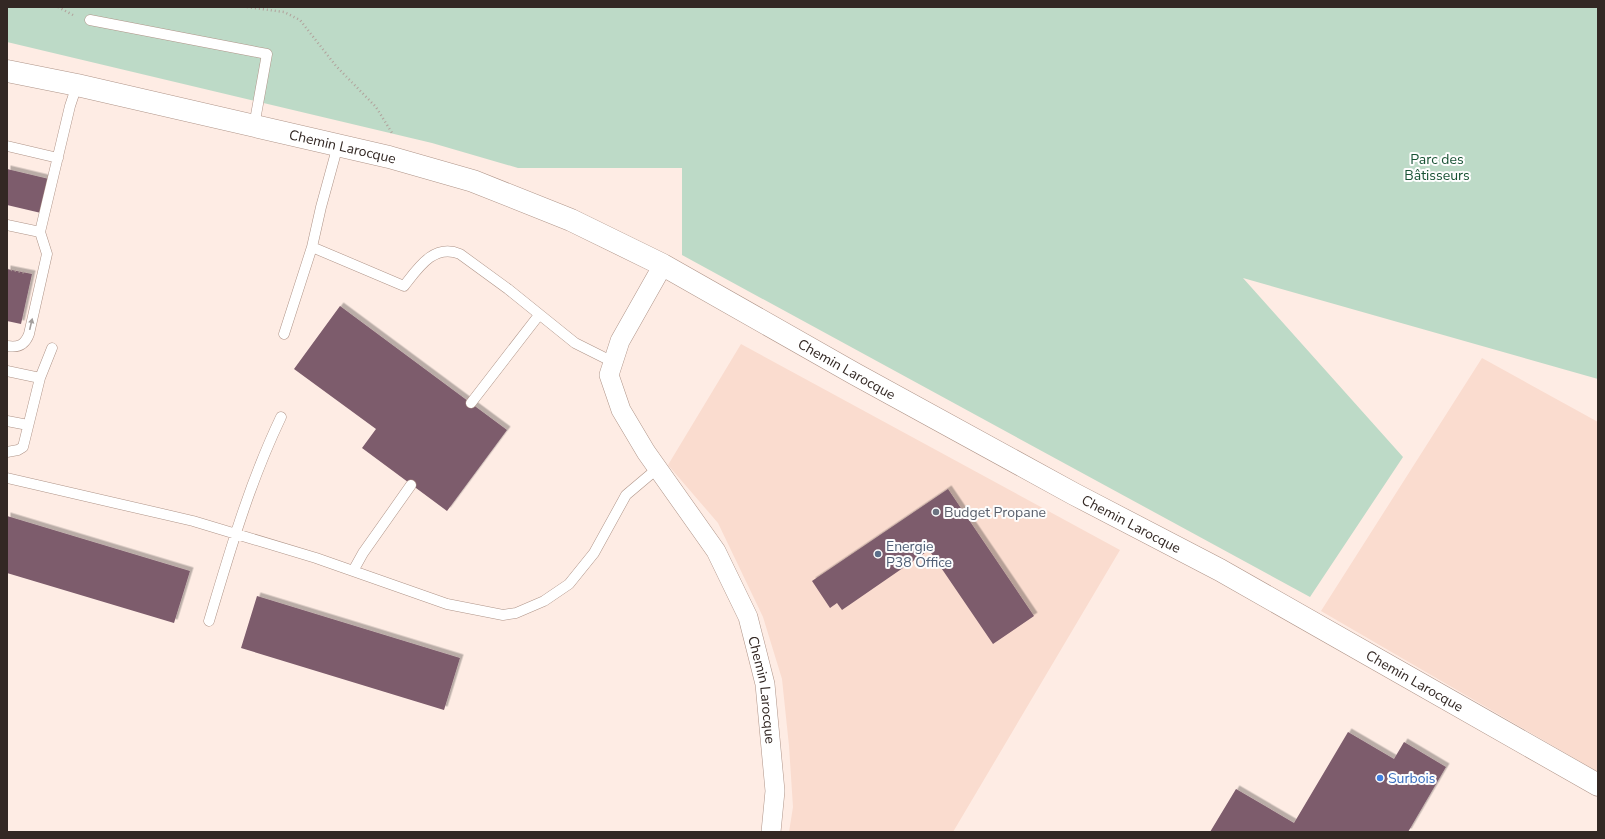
<svg xmlns="http://www.w3.org/2000/svg" width="1605" height="839" font-family="'Nunito Sans',sans-serif">
	<style>
		.built { fill: #fadccf }
		.green { fill: #bddac7 }
		.building { fill: #7d5c6c; filter: url(#shadow) }
		.lines { fill: none; stroke-linecap: round; stroke-linejoin: round }
		.lane-casing { stroke: #af9488; stroke-width: 11 }
		.street-casing { stroke: #af9488; stroke-width: 20 }
		.secondary-casing { stroke: #af9488; stroke-width: 23 }
		.path { stroke: #b1a19b; stroke-width: 2.5; stroke-dasharray: 1 3; stroke-linecap: butt }
		.lane { stroke: #fff; stroke-width: 10 }
		.street { stroke: #fff; stroke-width: 19 }
		.secondary { stroke: #fff; stroke-width: 22 }
		.oneway { fill: #a39e9c }
		.worship-dot { fill: #6b7280; stroke: #fdfdfd; stroke-width: 1.5 }
		.service-dot { fill: #5c6f8a; stroke: #fdfdfd; stroke-width: 1.5 }
		.shop-dot { fill: #3f7fe0; stroke: #fdfdfd; stroke-width: 1.5 }
		.labels { text-anchor: middle; dominant-baseline: central; stroke-width: 4; stroke-linejoin: round; paint-order: stroke }
		.street-label { font-size: 14px; fill: #332824; stroke: #fdfdfd }
		.park-label { font-size: 14px; fill: #185234; stroke: #fdfdfd }
		.worship-label { font-size: 14px; fill: #5b616d; stroke: #fdfdfd; text-anchor: start }
		.service-label { font-size: 14px; fill: #4e5e75; stroke: #fdfdfd; text-anchor: start }
		.shop-label { font-size: 14px; fill: #366cbe; stroke: #fdfdfd; text-anchor: start }
	</style>
	<defs>
		<filter id="shadow"><feDropShadow dx="3.5" dy="-3.5" stdDeviation="0" flood-color="#0004"/></filter>
	</defs>
	<rect width="100%" height="100%" fill="#feece4"/>
	<path class="built" d="M741 344 1120 550 953 832H789L793 807 789 746 782 679 763 617 718 523 668 465Z
		M1482 358 1598 422V772L1321 611Z"/>
	<path class="green" d="M7 7H1598V379L1243 278 1403 457 1310 597 682 255V168H518L432 143 7 42Z"/>
	<path class="building" d="M7 169 49 179 41 213 7 205Z
		M7 269 32 274 21 324 7 321Z
		M340 306 507 430 447 511 362 448 376 429 294 369Z
		M948 489 1034 616 993 644 929 550 842 610 837 603 830 608 812 581Z
		M7 516 190 571 174 623 7 573Z
		M257 596 460 658 444 710 241 648Z
		M1348 732 1394 759 1404 742 1446 767 1408 832H1210L1236 789 1294 823Z"/>
	<g class="lines">
		<defs>
			<path id="lane" d="M90 20 267 54 254 126
				M338 145 321 207 312 247 404 286C418 268 434 243 460 254L508 289 575 343 613 362
				M7 146 58 158
				M7 225 40 232 70 106 77 85
				M284 334 312 247
				M7 346C18 348 25 345 29 334L47 254 40 232
				M7 371 40 378 23 447 18 450 7 452
				M40 378 52 348
				M471 403 539 315
				M7 421 28 425
				M7 478 193 521 316 558 447 604 503 615 516 613 544 601 569 584 594 553 626 495 658 468
				M353 571 363 553 411 485
				M209 621C230 551 249 484 281 417"/>
			<g id="street">
				<path id="s1" d="M663 265 620 341 609 375 621 410 646 452 716 551 748 617 765 684 775 791 771 832"/>
			</g>
			<g id="secondary">
				<path id="s2" d="M7 71 77 85 389 157 473 181 571 220 663 265 855 374 1074 494 1220 570 1598 785"/>
			</g>
		</defs>
		<use href="#lane" class="lane-casing"/>
		<use href="#street" class="street-casing"/>
		<use href="#secondary" class="secondary-casing"/>
		<path class="path" d="M58 7 73 15
			M247 7 284 12 300 20 336 66 376 107 392 133
			M7 269 26 273"/>
		<use href="#lane" class="lane"/>
		<use href="#street" class="street"/>
		<use href="#secondary" class="secondary"/>
	</g>
	<defs><path id="oneway-solid" d="M-6-.8H1V-3.2L6.5 0L1 3.2V.8H-6Z"/></defs>
	<use class="oneway" href="#oneway-solid" transform="translate(31 324) rotate(-77)"/>
	<circle class="worship-dot" cx="936" cy="512" r="4"/>
	<circle class="service-dot" cx="878" cy="554" r="4"/>
	<circle class="shop-dot" cx="1380" cy="778" r="4"/>
	<g class="labels">
		<g class="street-label">
			<text stroke="none"><textPath href="#s2" startOffset="344">Chemin Larocque</textPath></text>
			<text stroke="none"><textPath href="#s2" startOffset="898">Chemin Larocque</textPath></text>
			<text stroke="none"><textPath href="#s2" startOffset="1222">Chemin Larocque</textPath></text>
			<text stroke="none"><textPath href="#s2" startOffset="1546">Chemin Larocque</textPath></text>
			<text stroke="none"><textPath href="#s1" startOffset="478">Chemin Larocque</textPath></text>
		</g>
		<g class="park-label">
			<text x="1437" y="159">Parc des<tspan x="1437" dy="16">Bâtisseurs</tspan></text>
		</g>
		<g class="worship-label">
			<text x="944" y="512">Budget Propane</text>
		</g>
		<g class="service-label">
			<text x="886" y="546">Energie<tspan x="886" dy="16">P38 Office</tspan></text>
		</g>
		<g class="shop-label">
			<text x="1388" y="778">Surbois</text>
		</g>
	</g>
	<rect width="1605" height="839" fill="none" stroke="#332824" stroke-width="16"/>
</svg>
